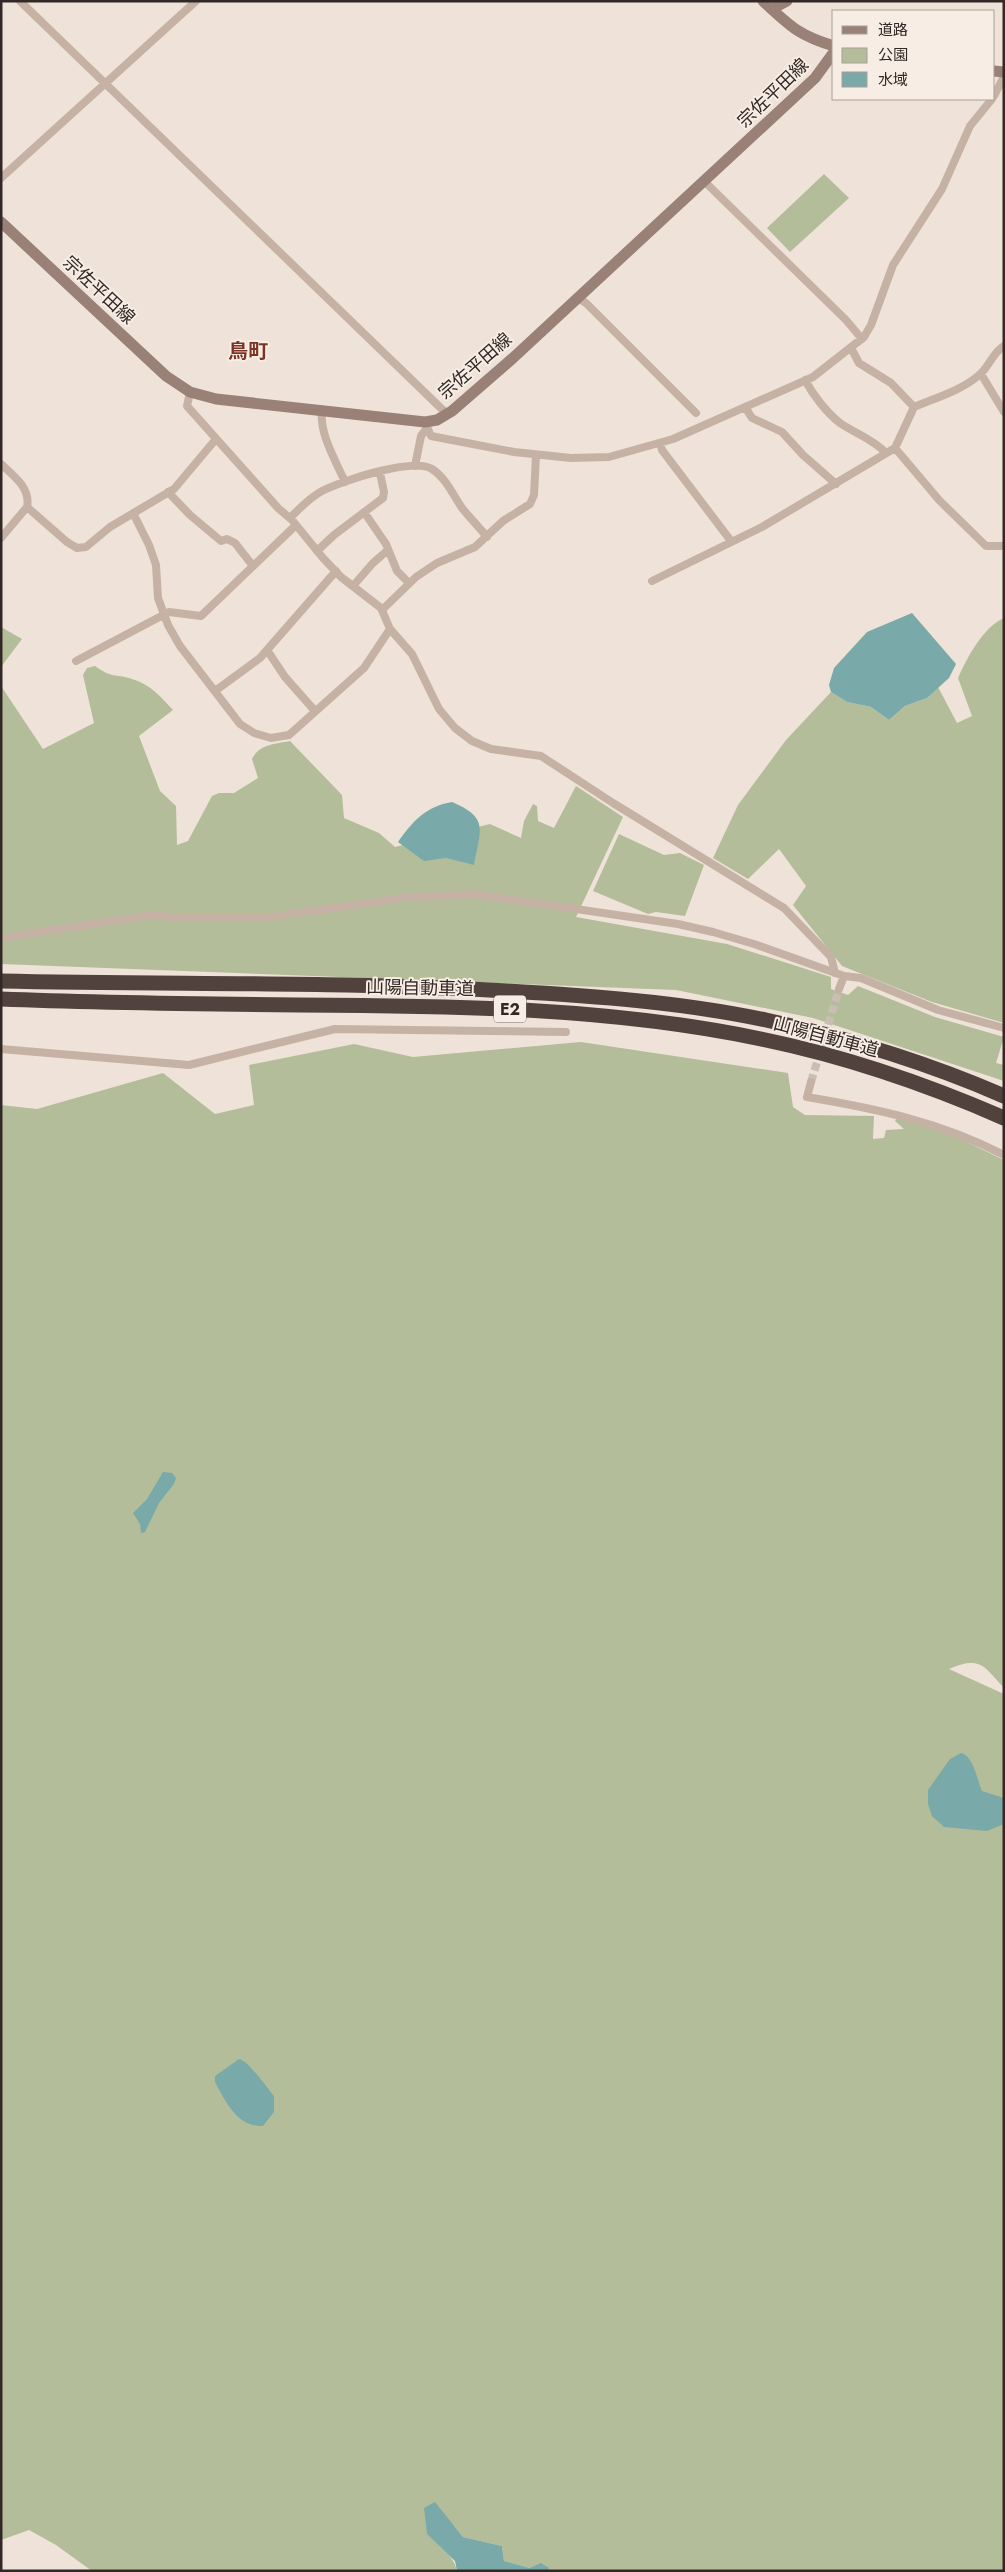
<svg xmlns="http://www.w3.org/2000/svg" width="1005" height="2572" font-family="Jost,'Noto Sans JP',sans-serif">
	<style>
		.green { fill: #b3bd99 }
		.water { fill: #79aaa9 }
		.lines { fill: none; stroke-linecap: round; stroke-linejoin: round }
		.street-tunnel { stroke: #c9bdb4; stroke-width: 8; stroke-dasharray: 8 4; stroke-linecap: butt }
		.street { stroke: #c6b2a5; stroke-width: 8 }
		.secondary { stroke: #998177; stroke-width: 11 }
		.highway { stroke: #52423d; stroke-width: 15 }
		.labels { text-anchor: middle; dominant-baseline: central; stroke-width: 4; stroke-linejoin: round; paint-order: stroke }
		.shield { fill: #f7ede4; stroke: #6d645f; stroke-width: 1 }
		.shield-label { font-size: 16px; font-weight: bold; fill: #322926 }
		.street-label { font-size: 18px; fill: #322926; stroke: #f7ede4 }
		.quarter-label { font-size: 20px; font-weight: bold; fill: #7c3324; stroke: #f7ede4 }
	</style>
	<rect width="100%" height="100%" fill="#efe2d8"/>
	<path class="green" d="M824 174 849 198 790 252 767 228Z
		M1004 618V1023L932 1002 842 966 793 905 806 886 779 849 748 879 713 858 738 805 786 740 831 692 847 702 871 707 889 720 905 706 927 698 938 687 957 723 972 716 958 678C967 658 983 627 1004 618Z
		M1 627 22 639 1 667Z
		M95 666C113 679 114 673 132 679 150 684 161 697 173 710L139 736 160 791 176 806 177 845 188 841 212 796 219 793H234L258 778 252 759C259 744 276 744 290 741L342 795 344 818 379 833 395 847 490 824 521 838 524 821 533 804 537 806 538 821 554 828 576 786 623 817 576 917 727 944 831 977V989L848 995 858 986 935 1017 1004 1037 996 1063 1004 1065V1081L813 1018 676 990 1 964V686L43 749 94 723 83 675 87 668Z
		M619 834 664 855 680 853 704 865 685 916 656 912 648 914 593 891Z
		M581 1042 788 1073 793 1107 805 1115 874 1116 873 1139 884 1138 886 1130 904 1129 895 1121 898 1116 946 1132 1004 1160V1688C983 1665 980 1656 949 1669L1004 1694V2571H548L549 2568H530L504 2561 502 2546 463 2537 455 2527 426 2517C426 2547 451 2545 457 2571H92L56 2545 29 2530 1 2540V1105L37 1109 163 1073 215 1114 254 1105 249 1065 354 1044 413 1057Z"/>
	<path class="water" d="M912 613 956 664 949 678 927 698 905 706 889 720 871 707 847 702 831 692 829 685 834 668 867 632Z
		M452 802C490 818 480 830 474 865L446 858 424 861 398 842C412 822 426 806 452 802Z
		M163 1472 172 1473 176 1478 174 1484 159 1503 145 1532 141 1533 140 1524 133 1513 147 1499Z
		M961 1753C974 1756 977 1780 982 1791L1004 1798V1824L987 1831 944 1827 932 1816 928 1804V1790L950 1759Z
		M239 2059C248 2060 267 2088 274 2096V2112L263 2126C237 2127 226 2102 215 2082V2076Z
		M435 2502 463 2537 502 2546 504 2561 530 2568 541 2563 549 2568 548 2571H457L455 2561 427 2534 424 2508Z"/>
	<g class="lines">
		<path class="street-tunnel" d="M811 1082 839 989"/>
		<path class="street" d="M20 1 447 414
			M994 96 1004 76
			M1 178 196 1
			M704 181 846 320 862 339
			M578 298 586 303 696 413
			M851 348 859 363 891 383 914 407
			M981 374 1004 412
			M805 380C813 395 827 413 840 423 856 434 873 439 886 453
			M190 392 187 406 278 508 292 520 323 558 341 577 381 608 390 629 412 654 439 709 455 728 472 741 491 749 541 756 613 803 784 908 831 957 835 973
			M745 407 752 418 782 432 803 455 836 484
			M322 410C319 434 336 461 345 482
			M425 422 431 436 514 452 571 458 609 457 673 439 813 377 864 337 871 325 893 265 942 189 970 126 992 99
			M660 443 662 450 731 541
			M895 448 939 500 986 546H1004
			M1 464C13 475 31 488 27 507L1 538
			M415 466 421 436 427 428
			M168 492 190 515 221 541 227 539 235 543 253 566
			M27 507 67 542 77 548 86 547 110 527 174 489 216 439
			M364 512 386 544 397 571 409 583
			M133 513 149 545 156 565 158 598 168 625 180 646 240 724 254 733 271 738 289 735 364 668 390 629
			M290 518C300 508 309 498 322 491 341 481 413 457 432 469 446 478 453 495 462 508 470 518 479 527 487 537
			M317 551 334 535 383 498 384 492 380 473
			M652 581 762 527 895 448 914 407C935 398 960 391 978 376 989 368 992 353 1004 346
			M353 586 373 563 388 550
			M382 610 416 577 437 563 475 547 503 521 530 504 534 495 536 455
			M267 650 285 677 315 711
			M76 661 169 612 201 616 296 525
			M215 691 260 658 336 571
			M1 938 152 915 178 918H264L403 898 474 894 678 924 713 932 754 944 844 976 861 978 938 1010 1004 1028
			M839 989 844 976
			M1 1049 189 1065 335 1029 566 1032
			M811 1082 807 1097C878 1109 940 1122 1004 1155"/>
		<path class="secondary" d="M763 1C790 26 798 35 834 46
			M772 9 787 1
			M994 71 1004 72
			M1 222 166 376 190 392 216 399 425 422 437 420 452 411 513 358 815 78 834 52"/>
		<path class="highway" d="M1 981C170 985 339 981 507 991 593 996 681 1002 766 1020 847 1038 928 1063 1004 1096
			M1 999C100 1003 199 1004 298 1005 452 1006 609 1007 761 1039 844 1056 926 1084 1004 1118"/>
	</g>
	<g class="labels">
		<rect class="shield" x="494" y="995.5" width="32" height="27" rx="4"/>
		<g class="shield-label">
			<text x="510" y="1009">E2</text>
		</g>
		<g class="street-label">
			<text transform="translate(773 93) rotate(-44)">宗佐平田線</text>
			<text transform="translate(99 290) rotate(43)">宗佐平田線</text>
			<text transform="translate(475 366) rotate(-41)">宗佐平田線</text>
			<text transform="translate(420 988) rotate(1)">山陽自動車道</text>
			<text transform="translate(826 1037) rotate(15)">山陽自動車道</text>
		</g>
		<g class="quarter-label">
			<text x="248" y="351">鳥町</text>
		</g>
	</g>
	<rect width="1005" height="2572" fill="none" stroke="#322926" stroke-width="5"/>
	<rect x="832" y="10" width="162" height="90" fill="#f7ede4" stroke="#a89f98"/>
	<rect x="842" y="26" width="25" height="8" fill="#998177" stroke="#a89f98"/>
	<text x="878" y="35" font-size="15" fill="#322926">道路</text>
	<rect x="842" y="48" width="25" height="15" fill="#b3bd99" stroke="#a89f98"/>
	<text x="878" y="60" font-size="15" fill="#322926">公園</text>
	<rect x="842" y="72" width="25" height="15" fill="#79aaa9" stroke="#a89f98"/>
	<text x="878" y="85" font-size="15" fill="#322926">水域</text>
</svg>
